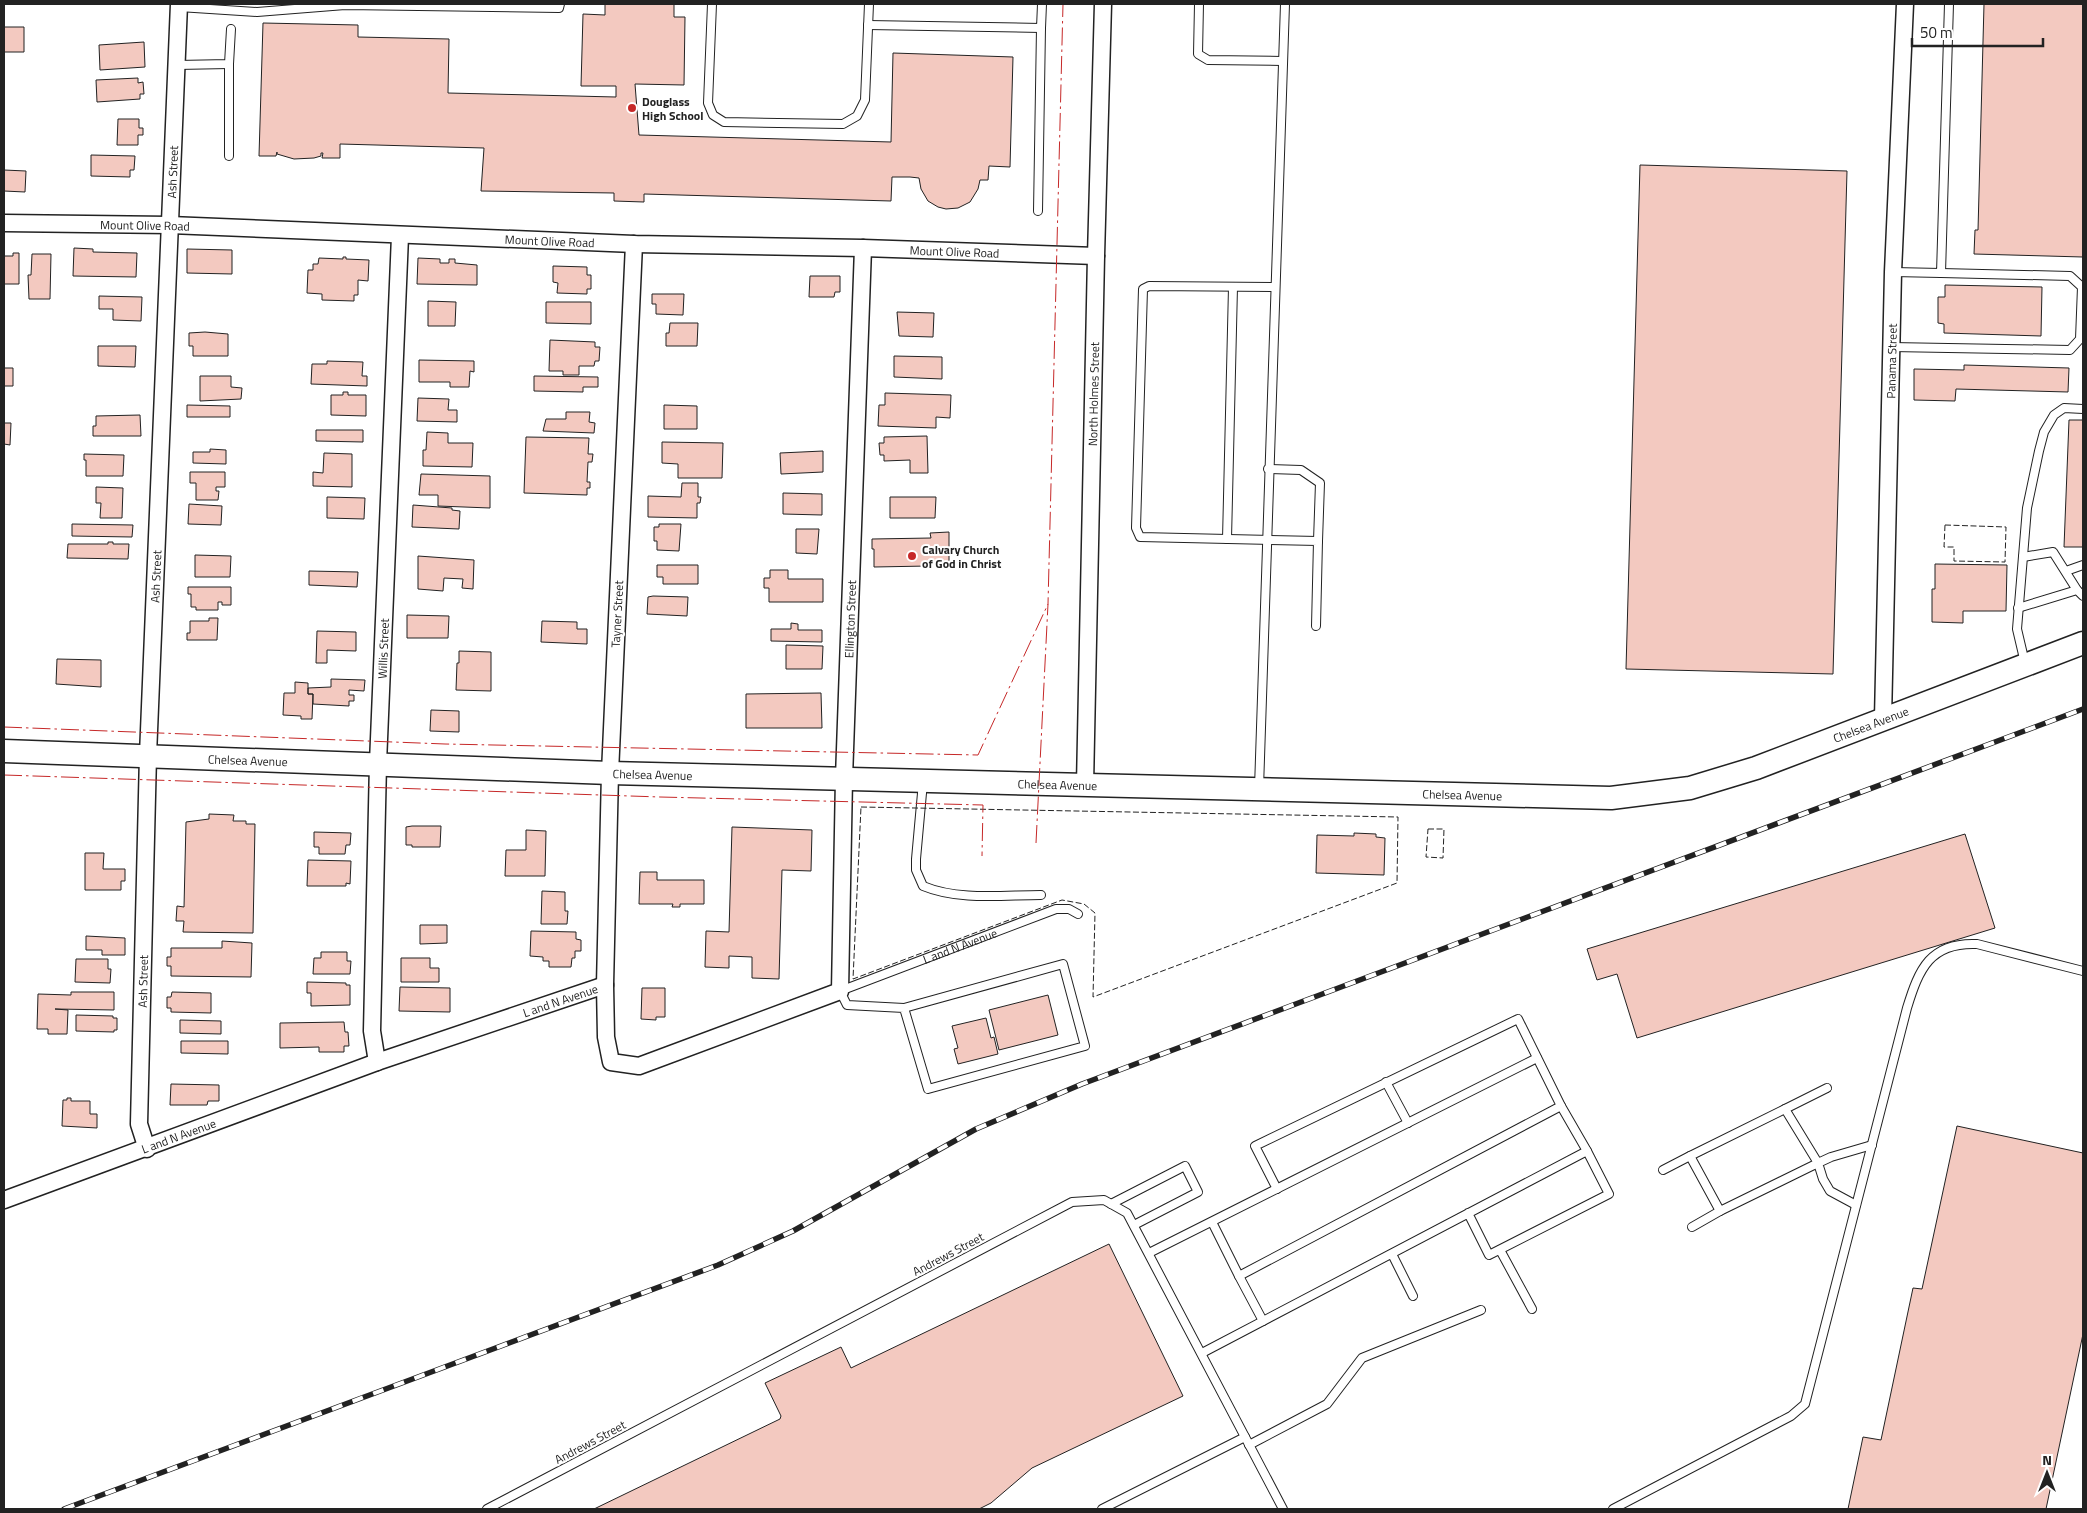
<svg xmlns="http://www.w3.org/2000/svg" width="2087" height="1513" font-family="'Titillium Web',sans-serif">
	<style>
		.building { fill: #f3c9c0; stroke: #222 }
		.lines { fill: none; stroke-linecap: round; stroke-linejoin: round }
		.service-casing { stroke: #222; stroke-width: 10 }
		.minor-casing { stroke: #222; stroke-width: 19 }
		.secondary-casing { stroke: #222; stroke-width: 25 }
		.service { stroke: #fff; stroke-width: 8 }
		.minor { stroke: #fff; stroke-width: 16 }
		.secondary { stroke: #fff; stroke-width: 22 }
		.rail-casing { stroke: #222; stroke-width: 5.5 }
		.rail { stroke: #fff; stroke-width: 4; stroke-dasharray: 11; stroke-linecap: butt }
		.fence { stroke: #222; stroke-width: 1; stroke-dasharray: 6 2.5; stroke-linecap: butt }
		.power { stroke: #c62828; stroke-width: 1; stroke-dasharray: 18 4 2.5 4; stroke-linecap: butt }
		.poi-dot { fill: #c62828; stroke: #fff; stroke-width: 2 }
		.labels { text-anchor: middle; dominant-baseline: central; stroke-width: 4; stroke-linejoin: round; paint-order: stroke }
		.poi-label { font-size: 12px; font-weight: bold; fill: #222; stroke: #fff; text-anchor: start }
		.street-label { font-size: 12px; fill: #222; stroke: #fff }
	</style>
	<rect width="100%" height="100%" fill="#fff"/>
	<path class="building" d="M605 4H674V17H685L684 85 635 84 639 135 891 142 893 53 1013 57 1010 167 989 166 988 180H980L978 189 970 202 958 208 946 209 938 207 928 201 921 189 919 178 910 177H892L891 201 644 194V202L614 201V193L481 191 484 148 340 144V158H322L323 153H321V156L314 158 294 159 277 154V152L276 156H259L263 23 358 25V37L449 39 448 93 616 97V86H581L583 14 605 15Z
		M1984 4H2083V257L1974 254 1975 230H1978Z
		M4 27H24V52H4Z
		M144 42 145 67 100 70 99 45Z
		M138 78V83L143 82 144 94H140V99L97 102 96 80Z
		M118 119H139V128H143V135H138V145H117Z
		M91 155 135 156 134 170H130V177L91 176Z
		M1640 165 1847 171 1833 674 1626 669Z
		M4 170 26 171 25 192 4 191Z
		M74 248 93 249V252L137 253 136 277 73 276Z
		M187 249 232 250V274L187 273Z
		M13 253H19V284H4V256H13Z
		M32 254H51L50 299H29L28 275H31Z
		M343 257H346V259L369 260 368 281 358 280V295H354V301L322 300V294L307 293 308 270H313V264H318L319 258 343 259Z
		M418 258 440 259V263H449V259H455V263L477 265V285L417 284Z
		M553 266 587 267V275H591V289H587V294L557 293 558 283 553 282Z
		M810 276H840V292H835L834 297H809Z
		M1945 285 2042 287 2041 336 1944 333V324L1938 323V297H1945Z
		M652 294H684L683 315 656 314V304H652Z
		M99 296 142 297 141 321 113 320V309H99Z
		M428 301 456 302 455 326H428Z
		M546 302H591V324L546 323Z
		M897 312 934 313 933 337 899 336Z
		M670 323H698L697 346H666V333H669Z
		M205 332 228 334V356H193V346H189V333Z
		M550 340 595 342V347H600L599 361H595L594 366H579V375H563V371H549Z
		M98 346H136L135 367 98 366Z
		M894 356 942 357V379L894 377Z
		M419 360 474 361V372L470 371 469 387H450V382H419Z
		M327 361 363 362 362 376H367V386L311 384 312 364H327Z
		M1964 365 2069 368 2068 392 1956 389 1955 401 1914 400V369L1964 370Z
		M4 368H13V386H4Z
		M200 376H231V387L242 388 241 399 200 401Z
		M534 376 598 377V387H583V392L534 391Z
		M343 392H348V395H366V416L331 415V395H343Z
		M885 393 951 395 950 418 936 417V428L878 426 879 405H885Z
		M418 398 449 399 448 410H457V422L417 421Z
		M187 405 230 406V417H187Z
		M664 405 697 406V429H664Z
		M566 412H590L589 422 595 423 594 433 543 431 546 419H566Z
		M140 415 141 436H93V426H96V416Z
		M2069 420H2083V547H2064Z
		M4 423H11L10 445 4 444Z
		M316 430H363V442L316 441Z
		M427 432 448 433V443H473L472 467 423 466V450H426Z
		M927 436 928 473H910V460L884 461V455H880L879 443H884V437Z
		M526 437 589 438 588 454H593L592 462H588L587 482H590V488H587V495L524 493Z
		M662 442 723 443 722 478H678V464L662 463Z
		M210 449 226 450V464L193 463V452H210Z
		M823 451V472L781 474 780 453Z
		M324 453 352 454V487L313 486V472L323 473Z
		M84 454 124 455 123 476H86V460H84Z
		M190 472H225V487H216V491H219L218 500H196V483H190Z
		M421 474 490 476V508L438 506V495H419Z
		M682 483H698V497H701L700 503H697V518L648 517V496L681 497Z
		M96 487 123 488 122 518H100L101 503H96Z
		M783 493 822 494V515L783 514Z
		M327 497 365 498 364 519 327 518Z
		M890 497H936L935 518H890Z
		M189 504 222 506 221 525 188 524Z
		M413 505 452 508V510L460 511 459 529 412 527Z
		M72 524 133 525 132 537 72 536Z
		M659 524H681L679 551 657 550V541H654V527H659Z
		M796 529H819L817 554 796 553Z
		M949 532V563H930L928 566 874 567V549H872V539L931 538 930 533Z
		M108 542H113V544H129L128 559 67 558 68 544H108Z
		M195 555 231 556 230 577H195Z
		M418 556 474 560 473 589 462 588 463 579 444 578 443 591 418 589Z
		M1935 564 2007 565 2006 611H1963V623L1932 622V589H1935Z
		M657 565H698V584H663V577H657Z
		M770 570H788V579H823V602H769V588H764V578H770Z
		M309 571 358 572 357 587 309 585Z
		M188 587H231V605H222V602H218V610H196V607H191V594H188Z
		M653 596 688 597 687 616 647 614 648 597Z
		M407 615 449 616 448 638H407Z
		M209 618H218L217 640H187V633H190V621H209Z
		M542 621 577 622V629H587V644L541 642Z
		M791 623 798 624V630H822V642L771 641V629H791Z
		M317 631 356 632V651L327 650V663H316Z
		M786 645 823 646 822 669H786Z
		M459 651 491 652V691L456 690 457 663H459Z
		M57 659 101 660V687L56 684Z
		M331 679 365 680 364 691 349 690V695H354V701H349V706L313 704V694H308V688L331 687Z
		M295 682 308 683V694H313L312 719H301V716L283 715 284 693H295Z
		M821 693 822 728H746V694Z
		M431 710 459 711V732L430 731Z
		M209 814 234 815 233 821H246V824H255L253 933 183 932 184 921H176L177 906 184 907 186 822 209 819Z
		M412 826H441L440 847H412V845H406V827Z
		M732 827 812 830 811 871 782 870 779 979 752 978V957L729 956V968L705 967 706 931 729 932Z
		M526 830 546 831 545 876H505L506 850H526Z
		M314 832 351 833 350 845H346L345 854H319V847H314Z
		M1354 833 1376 834V837L1385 838 1384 875 1316 873 1317 835 1354 836Z
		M1965 834 1995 928 1637 1038 1617 974 1597 980 1587 949Z
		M85 853H104L103 869H125V881H121V890H85Z
		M308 860 351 861 350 884 346 883V886H307Z
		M640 872H657V880H704V904H680V907H672L673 904H639Z
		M542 891 565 892V911H568L567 924H541Z
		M420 925H447V943L420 944Z
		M531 931 576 932V939L581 940V951H575V958H572L571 967H549V961H543V957L530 956Z
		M86 936 125 938V955H102V950H86Z
		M222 941 252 943 251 977 171 976V966H167V957H171V948H222Z
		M321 952H347V961H351L350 974H313L314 958H321Z
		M401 958H430V968H439V982H401Z
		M76 959H108V969H111L110 983 75 982Z
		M307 982 346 983V985H350V1005L311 1006V993H307Z
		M400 987 450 988V1012L399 1011Z
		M642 988H665V1017H656V1020L641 1019Z
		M71 992H114V1010L55 1009 68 1010 67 1034H48V1029H37L38 994 71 995Z
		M172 992 211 993V1013L171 1012V1008H167V997H171Z
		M1048 995 1058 1035 999 1050 989 1010Z
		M76 1015 113 1016V1018H117V1030H114V1032L76 1031Z
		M986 1018 991 1038 994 1037 998 1054 958 1064 954 1049 958 1048 952 1026Z
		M180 1020 221 1021V1034L180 1033Z
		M344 1022 345 1032H348L349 1046H344V1052H319V1047L280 1048V1023Z
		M181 1041H228V1054L181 1053Z
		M171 1084 219 1085V1101H208L207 1105H170Z
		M67 1098H71V1101H90V1114H97V1128L62 1126 63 1100H67Z
		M1957 1126 2083 1153V1334L2046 1509H1848L1863 1437 1881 1440 1913 1288 1922 1289Z
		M1109 1244 1183 1396 1032 1468 991 1503 979 1509H594L780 1419 781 1416 765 1383 841 1347 851 1368Z"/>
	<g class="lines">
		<defs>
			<g id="service">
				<path d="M712 4 708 103 713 115 724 122 843 124 857 116 865 100 869 4"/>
				<path d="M1199 4 1198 54 1208 60 1282 61"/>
				<path d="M179 7 257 12 345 5 559 8 560 4"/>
				<path d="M868 25 1041 28 1042 4"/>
				<path d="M177 65 229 64 231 29"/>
				<path d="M229 156V64"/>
				<path d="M1038 211 1041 28"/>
				<path d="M1893 272 1941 273 1949 4"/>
				<path d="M1275 287 1149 286 1143 289 1136 528 1140 537 1318 541 1316 626"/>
				<path d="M1891 347 2070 350 2080 339 2082 287 2070 276 1941 273"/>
				<path d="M1268 469 1301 470 1320 483 1318 541"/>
				<path d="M1227 539 1233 287"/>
				<path d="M2023 557 2053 552 2077 590"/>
				<path d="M2066 571 2083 565"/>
				<path d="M2018 608 2077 590 2083 596"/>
				<path d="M2025 663 2017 629 2027 508 2039 451 2044 432 2054 415 2064 408 2083 409"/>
				<path d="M923 782 916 859V870L923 886C959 901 1003 895 1041 895"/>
				<path d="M1259 788 1285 4"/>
				<path id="s1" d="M904 1008 928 1089 1085 1046 1063 964 904 1008 847 1005 840 991 1056 909H1069L1078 914"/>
				<path d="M1386 1082 1408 1123"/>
				<path d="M1561 1106 1587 1151"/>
				<path d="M1785 1109 1827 1088"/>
				<path d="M1663 1170 1690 1156"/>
				<path d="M1111 1204 1185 1166 1198 1192 1134 1225"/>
				<path d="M1856 1205 1830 1191 1823 1179 1818 1163 1785 1109 1690 1156 1720 1211 1818 1163 1831 1157 1872 1145"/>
				<path d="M1212 1222 1239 1276 1561 1106 1518 1019 1255 1146 1277 1189"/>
				<path d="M1692 1227 1720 1211"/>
				<path d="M1500 1250 1532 1309"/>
				<path d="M1149 1253 1537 1058"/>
				<path d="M1392 1254 1413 1296"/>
				<path d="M1239 1276 1263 1321"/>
				<path d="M1202 1353 1587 1151 1609 1194 1489 1255 1468 1213"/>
				<path d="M1249 1445 1327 1404 1362 1358 1481 1310"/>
				<path d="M487 1509 1072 1202 1104 1200 1127 1213 1283 1509"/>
				<path d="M1102 1509 1245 1437"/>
				<path d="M1613 1509 1791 1416 1805 1404 1907 1008C1919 969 1930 942 1977 944L2083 971"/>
			</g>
			<g id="minor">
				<path id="s2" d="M4 223 170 225 634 244 863 248 1096 256"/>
				<path id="s3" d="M634 244 610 773 605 985 606 1037 611 1062 639 1066 840 991 844 778 863 248"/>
				<path id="s4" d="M1883 719 1893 272 1905 4"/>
				<path id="s5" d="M1085 785 1096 256 1103 4"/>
				<path id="s6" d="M377 1062 372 1031 378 763 400 236"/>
				<path id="s7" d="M147 1149 139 1124 148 755 179 4"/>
				<path id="s8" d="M4 1200 377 1062 605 985"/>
			</g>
			<g id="secondary">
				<path id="s9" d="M4 751 610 773 1611 798 1690 788 1756 768 2083 643"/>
			</g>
		</defs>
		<use href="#service" class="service-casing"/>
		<use href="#minor" class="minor-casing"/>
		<use href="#secondary" class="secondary-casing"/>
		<use href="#service" class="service"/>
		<use href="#minor" class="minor"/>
		<use href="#secondary" class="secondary"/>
		<defs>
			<path id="rail" d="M64 1509 718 1265 793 1231 976 1129 1082 1084 2083 709"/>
		</defs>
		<use href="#rail" class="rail-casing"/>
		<use href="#rail" class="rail"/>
		<path class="fence" d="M1945 525 2006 527 2005 562 1954 561V547H1944Z
			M861 807 1398 817 1397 883 1093 997 1095 913 1084 904 1062 900 853 979Z
			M1428 829H1444L1443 858 1426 857Z"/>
		<path class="power" d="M4 727 445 744 978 755 1048 604
			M4 775 660 797 983 805 982 856
			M1036 843 1048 604 1063 4"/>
	</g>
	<g class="poi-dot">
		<circle cx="632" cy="108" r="5"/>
		<circle cx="912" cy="556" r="5"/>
	</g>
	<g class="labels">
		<g class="poi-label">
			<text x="642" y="101">Douglass<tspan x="642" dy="14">High School</tspan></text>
			<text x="922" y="549">Calvary Church<tspan x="922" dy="14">of God in Christ</tspan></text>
		</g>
		<g class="street-label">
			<text stroke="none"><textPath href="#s7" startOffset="979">Ash Street</textPath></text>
			<text stroke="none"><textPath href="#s2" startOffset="141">Mount Olive Road</textPath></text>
			<text stroke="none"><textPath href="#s2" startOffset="546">Mount Olive Road</textPath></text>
			<text stroke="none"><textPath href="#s2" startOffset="951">Mount Olive Road</textPath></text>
			<text stroke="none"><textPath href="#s4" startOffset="358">Panama Street</textPath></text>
			<text stroke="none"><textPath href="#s5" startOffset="391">North Holmes Street</textPath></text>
			<text stroke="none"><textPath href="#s7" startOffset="574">Ash Street</textPath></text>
			<text transform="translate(617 614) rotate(-87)">Tayner Street</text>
			<text stroke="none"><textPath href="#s3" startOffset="1434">Ellington Street</textPath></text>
			<text stroke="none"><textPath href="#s6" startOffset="414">Willis Street</textPath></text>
			<text stroke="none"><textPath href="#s9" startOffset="1879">Chelsea Avenue</textPath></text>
			<text stroke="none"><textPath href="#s9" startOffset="244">Chelsea Avenue</textPath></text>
			<text stroke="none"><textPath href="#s9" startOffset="649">Chelsea Avenue</textPath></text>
			<text stroke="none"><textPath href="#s9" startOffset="1054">Chelsea Avenue</textPath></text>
			<text stroke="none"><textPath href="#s9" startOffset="1459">Chelsea Avenue</textPath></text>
			<text stroke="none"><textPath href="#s1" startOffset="698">L and N Avenue</textPath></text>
			<text stroke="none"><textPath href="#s7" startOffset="169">Ash Street</textPath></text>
			<text stroke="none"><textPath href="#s8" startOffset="591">L and N Avenue</textPath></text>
			<text stroke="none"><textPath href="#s8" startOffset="186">L and N Avenue</textPath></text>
			<text transform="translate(948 1254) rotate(-28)">Andrews Street</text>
			<text transform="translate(590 1442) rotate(-28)">Andrews Street</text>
		</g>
	</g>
	<rect width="2087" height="1513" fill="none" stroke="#222222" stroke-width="10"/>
	<g transform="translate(2047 1473)" stroke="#ffffff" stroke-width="4" paint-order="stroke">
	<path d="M0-4L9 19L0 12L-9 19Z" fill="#222222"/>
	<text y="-8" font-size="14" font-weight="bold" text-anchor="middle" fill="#222222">N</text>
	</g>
	<path d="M1912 38v8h131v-8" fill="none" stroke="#222222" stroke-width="2.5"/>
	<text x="1920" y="38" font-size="15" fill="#222222" stroke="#ffffff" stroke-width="4" paint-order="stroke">50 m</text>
</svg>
